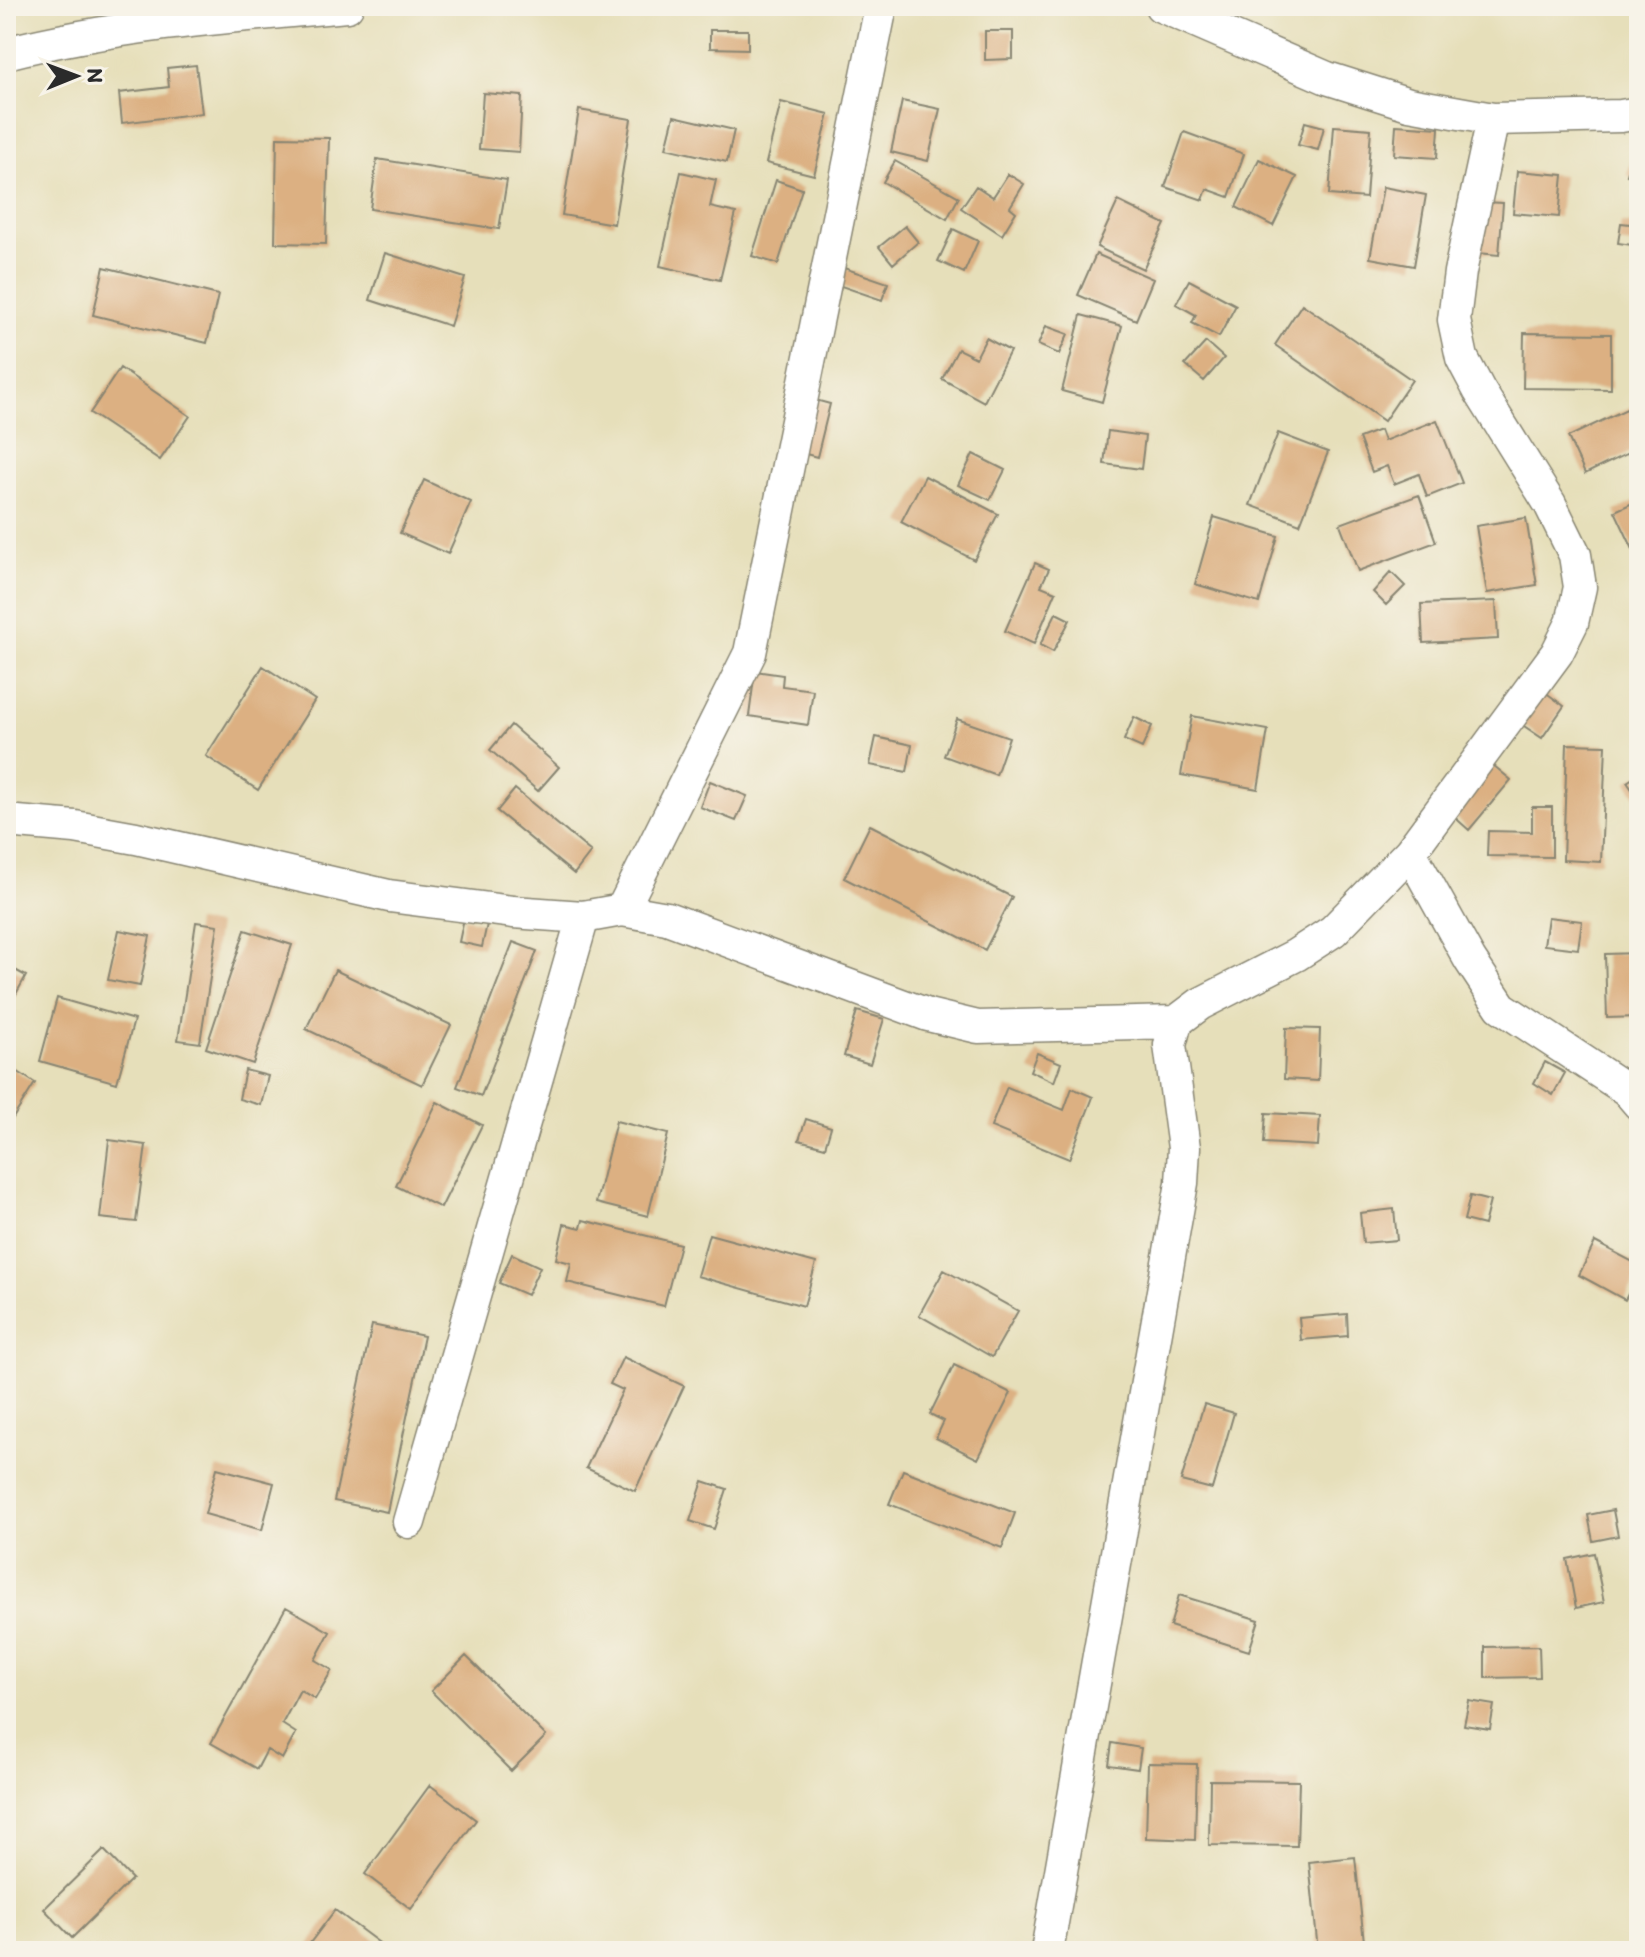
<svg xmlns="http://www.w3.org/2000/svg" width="1645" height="1957" font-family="Itim,sans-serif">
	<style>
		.building { fill: #dcb082 }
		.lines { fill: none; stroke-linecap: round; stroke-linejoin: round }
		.street-casing { stroke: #888572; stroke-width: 35 }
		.street { stroke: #fff; stroke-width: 32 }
	</style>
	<rect width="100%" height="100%" fill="#f7f3e8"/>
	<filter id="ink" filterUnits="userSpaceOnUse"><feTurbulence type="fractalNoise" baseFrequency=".0125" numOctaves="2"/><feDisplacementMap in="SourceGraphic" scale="16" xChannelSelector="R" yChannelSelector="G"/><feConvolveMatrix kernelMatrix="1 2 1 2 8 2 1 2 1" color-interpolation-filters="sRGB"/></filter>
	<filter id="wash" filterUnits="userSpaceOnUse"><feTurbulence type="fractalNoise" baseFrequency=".006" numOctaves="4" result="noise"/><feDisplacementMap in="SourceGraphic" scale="32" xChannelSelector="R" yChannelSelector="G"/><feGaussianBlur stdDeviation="1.8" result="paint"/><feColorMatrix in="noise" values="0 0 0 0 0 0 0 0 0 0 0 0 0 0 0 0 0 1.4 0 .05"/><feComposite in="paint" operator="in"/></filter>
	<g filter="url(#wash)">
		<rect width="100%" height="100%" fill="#e6dfba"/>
		<g id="blocks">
			<path class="building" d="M710 30H748V49L710 48Z
				M985 31H1013V59L985 60Z
				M196 65 202 113 122 123 119 93 169 87 167 68Z
				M483 93 522 96 519 152 479 149Z
				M902 101 940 109 928 161 891 152Z
				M781 102 829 114 814 175 766 163Z
				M579 110 631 119 614 224 562 215Z
				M674 116 734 130 727 162 666 148Z
				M1305 122 1324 127 1318 150 1298 145Z
				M1396 125 1439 128 1437 158 1394 155Z
				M1334 126 1371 129 1366 198 1329 195Z
				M1184 132 1244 154 1229 197 1207 189 1203 200 1165 187Z
				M277 137 329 138 326 244 275 243Z
				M1638 138H1639V179L1627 175Z
				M377 159 507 180 499 229 370 209Z
				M1259 159 1297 177 1273 226 1236 207Z
				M895 161 959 197 947 219 883 182Z
				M1517 171 1563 175 1559 217 1513 213Z
				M681 172 716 180 710 207 736 213 720 280 660 266Z
				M1008 174 1024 184 1010 207 1016 212 1002 235 961 208 976 186 993 197Z
				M776 180 802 189 778 264 752 256Z
				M1383 187 1426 195 1414 266 1370 258Z
				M1118 201 1165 224 1143 269 1097 247Z
				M1482 202 1503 203 1499 255 1478 253Z
				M1621 223 1639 225V246L1618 243Z
				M905 226 918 242 893 264 879 247Z
				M953 229 978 241 964 273 938 261Z
				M385 253 465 278 450 326 370 300Z
				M1096 254 1153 279 1136 320 1078 295Z
				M104 267 218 295 207 343 93 315Z
				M844 268 888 283 882 300 838 285Z
				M1189 280 1236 305 1219 337 1192 323 1196 315 1176 304Z
				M1302 304 1412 380 1384 421 1275 345Z
				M1081 315 1122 326 1102 402 1062 391Z
				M1046 326 1068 334 1059 354 1038 345Z
				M1524 333 1611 334V389L1523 388Z
				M986 338 1010 351 984 402 942 379 958 349 976 358Z
				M1206 342 1224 358 1204 381 1185 365Z
				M120 368 190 416 160 460 90 413Z
				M797 395 830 404 817 457 784 448Z
				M1639 403V448L1585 474 1568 437Z
				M1437 420 1462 483 1427 497 1419 474 1394 484 1387 466 1372 472 1359 438 1380 430 1384 441Z
				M1108 431 1145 436 1141 469 1104 464Z
				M1278 433 1328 452 1300 524 1250 505Z
				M973 454 1005 470 990 500 958 485Z
				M925 476 998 514 974 560 901 522Z
				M424 480 471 502 448 554 400 533Z
				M1419 495 1436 542 1358 571 1340 524Z
				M1639 500V562L1615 511Z
				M1214 517 1278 536 1259 603 1195 584Z
				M1526 518 1537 585 1487 593 1476 526Z
				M1035 563 1049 569 1041 586 1056 592 1034 644 1005 631Z
				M1391 572 1405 586 1386 605 1373 592Z
				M1496 601 1498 639 1423 643 1421 604Z
				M1056 613 1070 620 1053 652 1040 645Z
				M263 666 315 700 258 790 206 756Z
				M755 671 783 675 782 686 813 690 808 725 749 716Z
				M1541 689 1564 706 1542 738 1518 722Z
				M1192 716 1268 730 1258 789 1181 775Z
				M1134 717 1152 726 1142 748 1124 740Z
				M957 719 1009 737 996 775 944 756Z
				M511 725 559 767 538 791 490 750Z
				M876 737 912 745 907 772 870 765Z
				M1567 744 1606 745 1601 862 1563 860Z
				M1493 765 1511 780 1469 830 1451 814Z
				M1639 774V800L1627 782Z
				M710 781 747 796 736 821 700 807Z
				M515 789 591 852 574 874 497 811Z
				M1532 807H1552V857L1487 856 1488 831 1532 832Z
				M870 825 1012 897 985 950 844 878Z
				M1548 917 1582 921 1578 949 1544 945Z
				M464 918 487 924 482 947 459 942Z
				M196 922 218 925 200 1043 178 1040Z
				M119 930 150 936 140 986 108 980Z
				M245 930 292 945 253 1064 206 1048Z
				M513 942 537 951 481 1096 457 1087Z
				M1639 953V1017L1607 1018 1605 954Z
				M6 965 26 976 6 1012Z
				M335 970 451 1025 422 1085 306 1029Z
				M57 998 134 1020 117 1083 40 1061Z
				M857 1011 884 1019 870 1064 844 1056Z
				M1286 1028 1320 1029 1318 1081 1284 1079Z
				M1037 1053 1061 1063 1054 1082 1030 1071Z
				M1545 1062 1565 1073 1553 1095 1534 1083Z
				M6 1064 35 1083 6 1129Z
				M245 1070 268 1076 261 1105 239 1099Z
				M1007 1087 1064 1110 1072 1088 1093 1097 1069 1159 991 1127Z
				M437 1102 482 1125 441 1208 396 1186Z
				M1266 1113 1320 1116 1318 1146 1264 1143Z
				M806 1119 831 1127 825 1147 799 1140Z
				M616 1121 668 1134 648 1216 596 1203Z
				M109 1140 146 1145 136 1222 100 1218Z
				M1470 1196 1490 1201 1484 1225 1464 1220Z
				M1394 1209 1397 1240 1363 1243 1360 1213Z
				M583 1220 680 1244 664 1306 567 1282 571 1263 556 1259 564 1224 581 1228Z
				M709 1234 816 1263 804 1306 697 1276Z
				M1595 1242 1639 1265V1273L1625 1300 1579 1275Z
				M512 1254 540 1267 527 1295 499 1283Z
				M944 1270 1018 1311 992 1357 919 1315Z
				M1347 1314 1348 1336 1301 1340 1299 1318Z
				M372 1325 424 1336 387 1512 334 1501Z
				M623 1357 684 1386 635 1491 586 1468 623 1390 610 1384Z
				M954 1365 1011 1393 978 1459 936 1438 944 1421 930 1414Z
				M1204 1404 1234 1413 1212 1489 1181 1481Z
				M217 1468 274 1483 262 1530 205 1514Z
				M903 1470 1015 1513 1002 1548 889 1504Z
				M703 1481 727 1489 714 1529 690 1521Z
				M1613 1510 1618 1536 1593 1541 1588 1515Z
				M1594 1553 1604 1602 1576 1608 1567 1559Z
				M1179 1595 1259 1620 1249 1651 1170 1626Z
				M286 1607 330 1632 315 1660 332 1670 315 1699 300 1690 282 1724 296 1733 282 1759 267 1750 257 1769 211 1743Z
				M1539 1646 1540 1677 1485 1678V1647Z
				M466 1656 546 1736 511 1771 431 1691Z
				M1469 1701 1494 1705 1490 1729 1464 1725Z
				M1112 1743 1141 1748 1138 1769 1109 1765Z
				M1148 1763 1197 1764 1195 1840 1146 1838Z
				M1210 1780 1299 1781 1297 1846 1209 1845Z
				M430 1785 476 1820 411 1909 365 1874Z
				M104 1850 132 1879 72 1938 44 1909Z
				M1355 1857 1365 1951H1318L1309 1862Z
				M335 1910 390 1951H304Z"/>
		</g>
	</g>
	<g filter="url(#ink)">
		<use href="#blocks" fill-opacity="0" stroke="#888572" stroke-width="2"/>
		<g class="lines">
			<defs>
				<path id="street" d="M1161 6 1327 78 1409 104 1493 119 1621 116 1639 113
					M6 53C117 25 233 16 347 6
					M6 821 75 827 136 838 389 896 513 912 583 917 622 910 667 918 928 1015 978 1027 1176 1022
					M1410 852 1470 960 1501 1007 1627 1090 1639 1104
					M622 910 750 653 881 6
					M409 1522 583 917
					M1047 1951 1182 1183 1184 1148 1170 1045 1176 1022 1200 1004 1296 955 1333 931 1410 852 1557 653 1572 623 1580 587 1575 555 1550 504 1479 390 1462 358 1454 320 1460 272 1493 119"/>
			</defs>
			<use href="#street" class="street-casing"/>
			<use href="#street" class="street"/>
		</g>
	</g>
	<rect width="1645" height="1957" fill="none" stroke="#f7f3e8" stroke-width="32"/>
	<g transform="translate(76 76) rotate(89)" stroke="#f7f3e8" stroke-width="6" paint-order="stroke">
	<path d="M0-6L14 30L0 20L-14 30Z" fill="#2b2b2b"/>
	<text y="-12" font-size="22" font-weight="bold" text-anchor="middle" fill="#2b2b2b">N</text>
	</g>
</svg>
